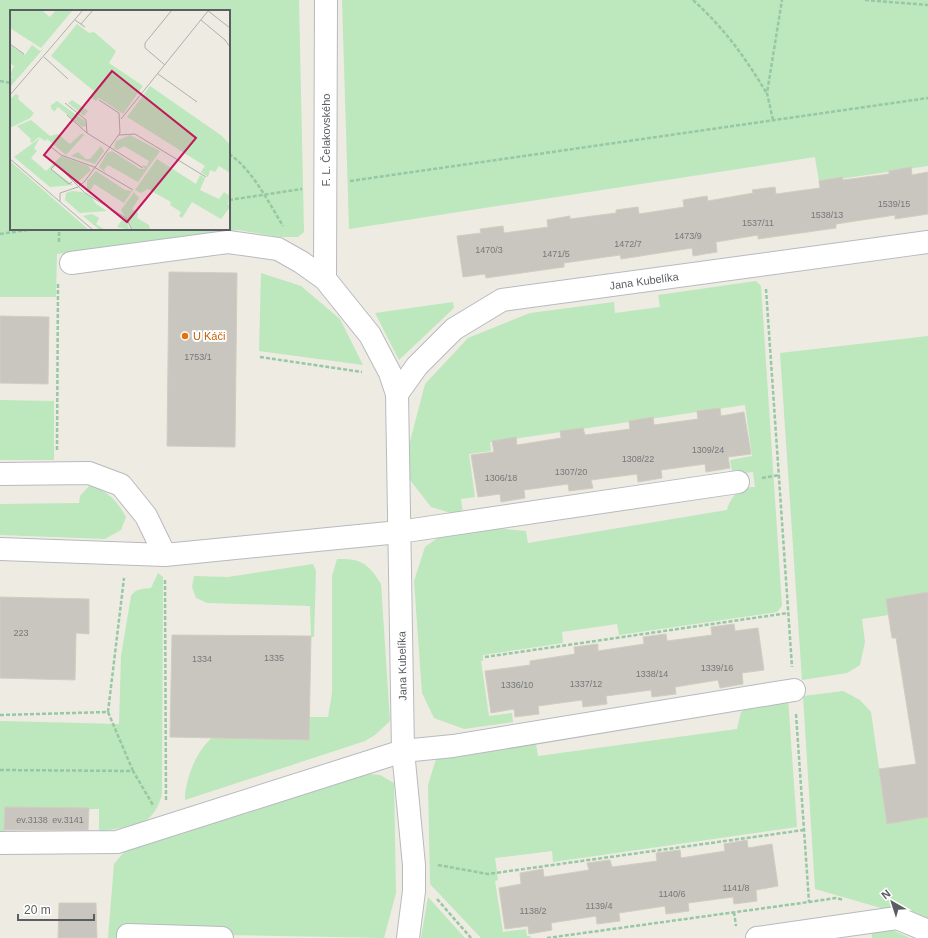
<svg xmlns="http://www.w3.org/2000/svg" width="928" height="938" font-family="Helvetica,sans-serif">
	<style>
		.green { fill: #bde7bd; fill-rule: evenodd }
		.building { fill: #c9c6bf; stroke: #d3cdc0 }
		.lines { fill: none; stroke-linecap: round; stroke-linejoin: round }
		.minor-casing { stroke: #b7babf; stroke-width: 24 }
		.path { stroke: #96c8a4; stroke-width: 2.5; stroke-dasharray: 4 2; stroke-linecap: butt }
		.minor { stroke: #fff; stroke-width: 22 }
		.food-dot { fill: #e8710a; stroke: #fff; stroke-width: 1.5 }
		.labels { text-anchor: middle; dominant-baseline: central; stroke-width: 4; stroke-linejoin: round; paint-order: stroke }
		.number-label { font-size: 9px; fill: #76787a }
		.street-label { font-size: 11px; fill: #5a5e63; stroke: #fff }
		.food-label { font-size: 11px; fill: #c56008; stroke: #fff; text-anchor: start }
		.inset-road { fill: none; stroke: #afafab; stroke-width: 1 }
		.view { fill: #c2185b; fill-opacity: 0.15; stroke: #c2185b; stroke-width: 2 }
		.inset-edge { fill: none; stroke: #5a5e63; stroke-width: 2 }
	</style>
	<rect width="100%" height="100%" fill="#eeebe2"/>
	<path class="green" d="M0 0H299L304 232 298 237H280L238 230 57 254 56 297H0ZM11 11H229V229H11Z
		M342 0H928V166L819 182 815 157 349 229Z
		M261 273 301 286 340 319 363 365 259 351Z
		M756 281 761 286 782 606 777 612 619 635 617 624 562 632 563 643 483 655V661H481L489 716 512 713 513 722 464 729 434 718 422 693 414 581 425 547 443 534 481 527 526 531 528 543 727 510C731 497 738 487 755 487L753 472 714 477V474L732 471 730 460 752 456 745 405 492 442H490L491 451 469 454 475 497 461 499 463 513H451L431 507 410 480 407 453 425 384 468 338 530 313 614 302 615 313 660 307 658 295Z
		M453 302 454 308 399 360 375 313Z
		M928 336V592L887 599 889 615 862 619 865 642 860 665 847 673 802 680 780 353Z
		M0 400 54 401V460H0Z
		M89 486C109 491 116 500 126 517L121 530 105 539 0 535V504L79 503 80 496Z
		M337 559C361 558 369 564 381 584L390 721 375 735 365 741 185 800C185 779 196 751 213 737L309 740V717H328L332 693V576Z
		M313 564 316 571 314 637H311L310 606 207 603 196 598 192 587 194 576 228 577Z
		M158 573 163 577 162 794C160 803 155 813 148 819 141 825 109 830 99 832V809H89L88 808H5V833H0V721L119 724 121 656 131 596C136 588 143 589 151 588Z
		M843 691 860 700 871 712 887 824 928 817V929L881 908 815 889 803 696Z
		M788 698 797 827 553 862 552 851 495 858 498 880 495 881 503 932 526 929 527 936H530L531 938H481L430 884 428 785 436 759 465 745 497 740 536 744 538 756 737 729 741 712 754 703Z
		M360 773 380 775 394 783 396 893 384 938 123 933V938H108L114 864 124 852Z
		M428 897 465 938H421Z
		M875 922 910 938H872L871 928Z"/>
	<path class="building" d="M911 167 912 175 928 172V214L895 219V215L836 224V228L758 239V235L716 242 717 252 693 256 692 248 621 259 620 255 564 263V267L486 278 485 274 463 277 457 236 481 233 480 229 503 226 504 233 548 227 547 220 570 216V219L616 213V210L638 207 639 214 684 207 683 200 707 196 708 201 753 193 752 190 775 187 776 194 820 188 819 181 842 177 843 180 889 174V171Z
		M169 272 237 273 235 447 167 446Z
		M0 316 49 317 48 384 0 383Z
		M720 408 721 416 744 412 751 454 728 457 730 468 706 472 705 464 661 470 662 478 638 482 637 474 591 480 593 488 569 491 568 484 524 490 525 498 501 502 500 494 478 497 471 455 494 452 492 441 516 437 517 445 561 438 560 431 583 428 585 435 630 429 629 421 653 417 654 425 698 419 697 411Z
		M928 592V817L887 824 879 769 916 764 896 638H892L886 599Z
		M0 597 89 599V634L76 633 75 680 0 678Z
		M734 624 735 631 758 628 764 670 742 673 743 684 720 688 718 680 675 687 676 694 652 697 651 690 606 696 607 704 583 707 582 700 538 706 539 714 515 717 514 709 491 713 485 671 530 665V661L575 654 574 647 598 644V651L644 644 643 637 666 634 667 641 712 635 711 627Z
		M172 635 311 636 309 740 170 737Z
		M5 807 89 808 88 830H4Z
		M747 840 748 848 772 844 778 886 756 890 757 901 734 904 733 897 688 903 689 911 666 914 665 906 619 913 620 921 597 924 596 916 551 923 552 930 529 934 528 926 505 929 499 888 521 884 520 873 543 869 544 877 589 870 587 863 610 860 612 867 657 861 656 853 680 850 681 858 725 851 724 844Z
		M59 903H96L97 938H58Z"/>
	<g class="lines">
		<defs>
			<path id="minor" d="M71 263 228 242 278 249 301 262 325 279 370 335 390 373 397 394 403 751 414 865V891L408 938
				M325 279 326 0
				M397 394 417 366 454 329 502 300 928 242
				M0 474 89 473 121 485 146 516 165 555
				M0 549 165 555 399 532 738 482
				M0 843 117 842 403 751 453 746 794 690
				M128 938V935L222 938
				M757 938 897 918 928 931"/>
		</defs>
		<use href="#minor" class="minor-casing"/>
		<path class="path" d="M693 0C725 29 744 56 766 92
			M865 0 928 5
			M0 81 11 83
			M773 120 767 93 782 0
			M229 154C252 169 269 203 283 226
			M350 181 928 98
			M229 200 302 189
			M0 234 34 229
			M59 242V229
			M766 289 792 667
			M260 357 362 372
			M57 450 58 283
			M762 478 779 475
			M165 580 166 801
			M485 657 788 613
			M108 712 124 578
			M796 714 809 902
			M0 715 108 712 133 771
			M0 770 133 771 153 805
			M438 865 488 874 804 830
			M437 899 471 938
			M734 912 736 926
			M547 938 809 902 836 898 844 900"/>
		<use href="#minor" class="minor"/>
	</g>
	<circle class="food-dot" cx="185" cy="336" r="4"/>
	<g class="labels">
		<g class="number-label">
			<text x="894" y="204">1539/15</text>
			<text x="827" y="215">1538/13</text>
			<text x="758" y="223">1537/11</text>
			<text x="688" y="236">1473/9</text>
			<text x="628" y="244">1472/7</text>
			<text x="489" y="250">1470/3</text>
			<text x="556" y="254">1471/5</text>
			<text x="198" y="357">1753/1</text>
			<text x="708" y="450">1309/24</text>
			<text x="638" y="459">1308/22</text>
			<text x="571" y="472">1307/20</text>
			<text x="501" y="478">1306/18</text>
			<text x="21" y="633">223</text>
			<text x="274" y="658">1335</text>
			<text x="202" y="659">1334</text>
			<text x="717" y="668">1339/16</text>
			<text x="652" y="674">1338/14</text>
			<text x="586" y="684">1337/12</text>
			<text x="517" y="685">1336/10</text>
			<text x="32" y="820">ev.3138</text>
			<text x="68" y="820">ev.3141</text>
			<text x="736" y="888">1141/8</text>
			<text x="672" y="894">1140/6</text>
			<text x="599" y="906">1139/4</text>
			<text x="533" y="911">1138/2</text>
		</g>
		<g class="street-label">
			<text transform="translate(326 140) rotate(-90)">F. L. Čelakovského</text>
			<text transform="translate(644 281) rotate(-8)">Jana Kubelíka</text>
			<text transform="translate(402 666) rotate(-91)">Jana Kubelíka</text>
		</g>
		<g class="food-label">
			<text x="193" y="336">U Káči</text>
		</g>
	</g>
	<g transform="translate(10 10)">
		<rect width="220" height="220" fill="#eeebe2"/>
		<path d="M0 0H31L40 7 46 0H63L31 38 0 18ZM67 14 79 23 84 22 106 41 99 53 133 76 113 104 89 88 86 91 80 87 84 81 41 46ZM0 35 15 45 22 35 30 41 34 38 0 77V66L5 69 0 65 4 56 0 53ZM140 76 212 126 220 135V163L209 156 205 162 200 160 198 167 191 162 195 156 117 107ZM6 84 9 86 8 89 24 103 20 108 0 118V89ZM62 90 78 101 74 106 58 93ZM47 91 75 111 76 116 72 117 48 97 43 103 44 100H41L42 98 40 96ZM21 110 40 126 48 124 60 134 71 124H75L56 145 37 129 35 131 29 127 22 133 20 131 21 129 7 116ZM120 125 150 141 128 172 98 155 94 160 96 163 89 157 97 143 102 141 130 159H135L132 155 137 156 139 151 114 136 107 140 104 138 106 131ZM30 128 24 138 27 141 21 148 36 161 51 146 78 156 81 160 66 174V170L45 154 41 159 63 175 40 177 4 147ZM91 136 94 141 85 154 61 146 68 142 76 149H80ZM147 149 186 174 190 165 195 168 190 180 209 189 214 182 218 185 220 182 218 194 220 197 211 209 182 192 172 208 169 206 171 202 160 195 161 192 138 179 131 183 125 180ZM0 151 79 220H0ZM86 161 115 180 122 181 114 193 84 174 80 181 82 183 77 182V171ZM62 181 72 182 82 188 86 194 97 201 70 203 55 190 56 183ZM124 182 129 188 122 199 128 203 127 208 139 215 140 220H122L111 200ZM82 204 89 208 86 214 95 220H90L73 206ZM114 207 120 220 107 217Z" fill="#bde7bd"/>
		<path class="inset-road" d="M197 0 220 18M65 10 75 17M191 10 215 30 220 37M71 14 83 0M0 34 14 44M34 47 58 69M155 55 135 38V33L162 0M148 64 187 92M0 85 73 0M55 93 76 110 77 123M57 105 77 123 133 158M111 109 198 1M109 125 125 124 196 167M40 136 51 145 84 157 123 180M0 149 83 220M62 172 59 174 41 159 46 154 75 183 116 208 122 220M50 191V183L68 177 75 171 110 123 109 103 89 90"/>
		<path class="view" d="M102 61 186 128 117 212 34 145Z"/>
		<rect width="220" height="220" class="inset-edge"/>
	</g>
	<g transform="translate(892 902) rotate(321)" stroke="#ffffff" stroke-width="3" paint-order="stroke">
	<path d="M0-3L7 15L0 10L-7 15Z" fill="#5a5e63"/>
	<text y="-6" font-size="11" font-weight="bold" text-anchor="middle" fill="#5a5e63">N</text>
	</g>
	<path d="M18 914v6h76v-6" fill="none" stroke="#5a5e63" stroke-width="2"/>
	<text x="24" y="914" font-size="12" fill="#5a5e63" stroke="#ffffff" stroke-width="3" paint-order="stroke">20 m</text>
</svg>
